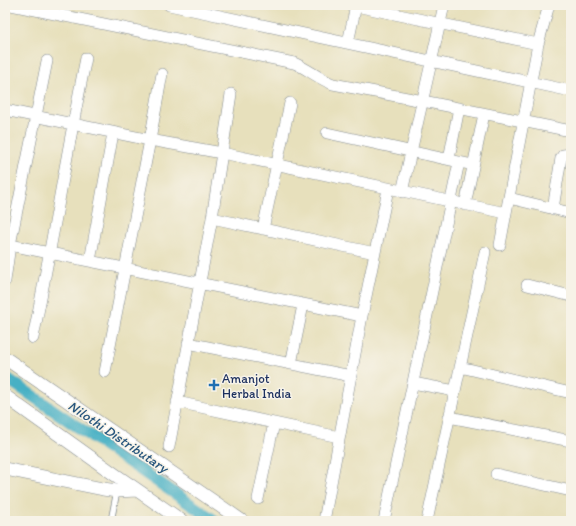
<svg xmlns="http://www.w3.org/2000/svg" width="576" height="526" font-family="Itim,sans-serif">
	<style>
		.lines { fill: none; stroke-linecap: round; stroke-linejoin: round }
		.canal { stroke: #46b0c4; stroke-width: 12 }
		.service-casing { stroke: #81888d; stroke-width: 7 }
		.minor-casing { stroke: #81888d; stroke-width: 12 }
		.tertiary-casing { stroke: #81888d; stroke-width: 14 }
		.service { stroke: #fff; stroke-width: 5.5 }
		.minor { stroke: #fff; stroke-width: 11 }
		.tertiary { stroke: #fff; stroke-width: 13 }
		.poi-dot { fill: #1f6fb2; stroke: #f7f3e8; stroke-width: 1.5 }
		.labels { text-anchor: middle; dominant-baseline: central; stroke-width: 3; stroke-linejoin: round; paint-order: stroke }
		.poi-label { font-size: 13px; fill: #1b2f5e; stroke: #f7f3e8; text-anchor: start }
		.water-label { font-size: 14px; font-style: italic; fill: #28567d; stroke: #f7f3e8 }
	</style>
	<rect width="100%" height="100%" fill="#f7f3e8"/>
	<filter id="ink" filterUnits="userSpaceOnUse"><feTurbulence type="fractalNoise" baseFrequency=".025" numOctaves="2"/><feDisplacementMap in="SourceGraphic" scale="8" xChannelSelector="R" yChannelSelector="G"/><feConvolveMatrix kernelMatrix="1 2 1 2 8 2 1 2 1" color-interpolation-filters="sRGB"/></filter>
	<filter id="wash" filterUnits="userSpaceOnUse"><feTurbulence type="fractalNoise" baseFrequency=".012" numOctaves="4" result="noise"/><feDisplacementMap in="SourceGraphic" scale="16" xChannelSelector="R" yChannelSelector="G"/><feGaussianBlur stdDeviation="0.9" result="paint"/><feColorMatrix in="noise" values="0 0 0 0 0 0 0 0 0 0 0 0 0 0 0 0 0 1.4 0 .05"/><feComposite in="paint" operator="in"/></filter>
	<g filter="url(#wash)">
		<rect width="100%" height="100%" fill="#e7e0bc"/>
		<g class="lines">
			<path class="canal" d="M5 377 215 521"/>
		</g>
	</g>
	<g filter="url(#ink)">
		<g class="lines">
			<defs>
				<path id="service" d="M111 521 117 491"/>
				<path id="minor" d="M11 5 294 63C308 69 319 79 333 84L423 101 566 130
					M169 5 571 91
					M348 43 356 5
					M538 44 549 5
					M5 110 150 140 222 153 506 213 538 44 351 5
					M327 133 473 165
					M449 159 459 108
					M402 192 444 5
					M509 198 571 213
					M465 205 484 114
					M553 209 561 158 563 155 571 154
					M212 218 375 253
					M263 229 290 103
					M5 244 362 316
					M500 245 506 213
					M90 261 113 133
					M5 281 10 245 47 61
					M527 285 571 296
					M33 338C52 245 67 151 86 58
					M188 343 351 376
					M291 364 303 305
					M460 367 571 393
					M105 372 150 140 162 74
					M413 383 455 391
					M177 402 339 437
					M449 417 571 441
					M169 447 212 218 231 94
					M496 474 571 491
					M258 499 274 423
					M324 521 362 316 388 189
					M384 521 459 162
					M427 521 485 252"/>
				<path id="tertiary" d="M5 358 242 521
					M5 396 114 474 182 521
					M5 469 103 489 117 491 137 490"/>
			</defs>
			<use href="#service" class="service-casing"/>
			<use href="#minor" class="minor-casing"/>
			<use href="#tertiary" class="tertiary-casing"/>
			<use href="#service" class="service"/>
			<use href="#minor" class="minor"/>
			<use href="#tertiary" class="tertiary"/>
		</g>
	</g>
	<path class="poi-dot" d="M212 379h4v4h4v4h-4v4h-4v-4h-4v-4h4z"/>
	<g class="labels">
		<g class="poi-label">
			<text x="222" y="378">Amanjot<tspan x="222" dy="15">Herbal India</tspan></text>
		</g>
		<g class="water-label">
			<text transform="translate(118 437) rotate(34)">Nilothi Distributary</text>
		</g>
	</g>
	<rect width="576" height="526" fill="none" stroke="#f7f3e8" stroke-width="20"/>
</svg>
